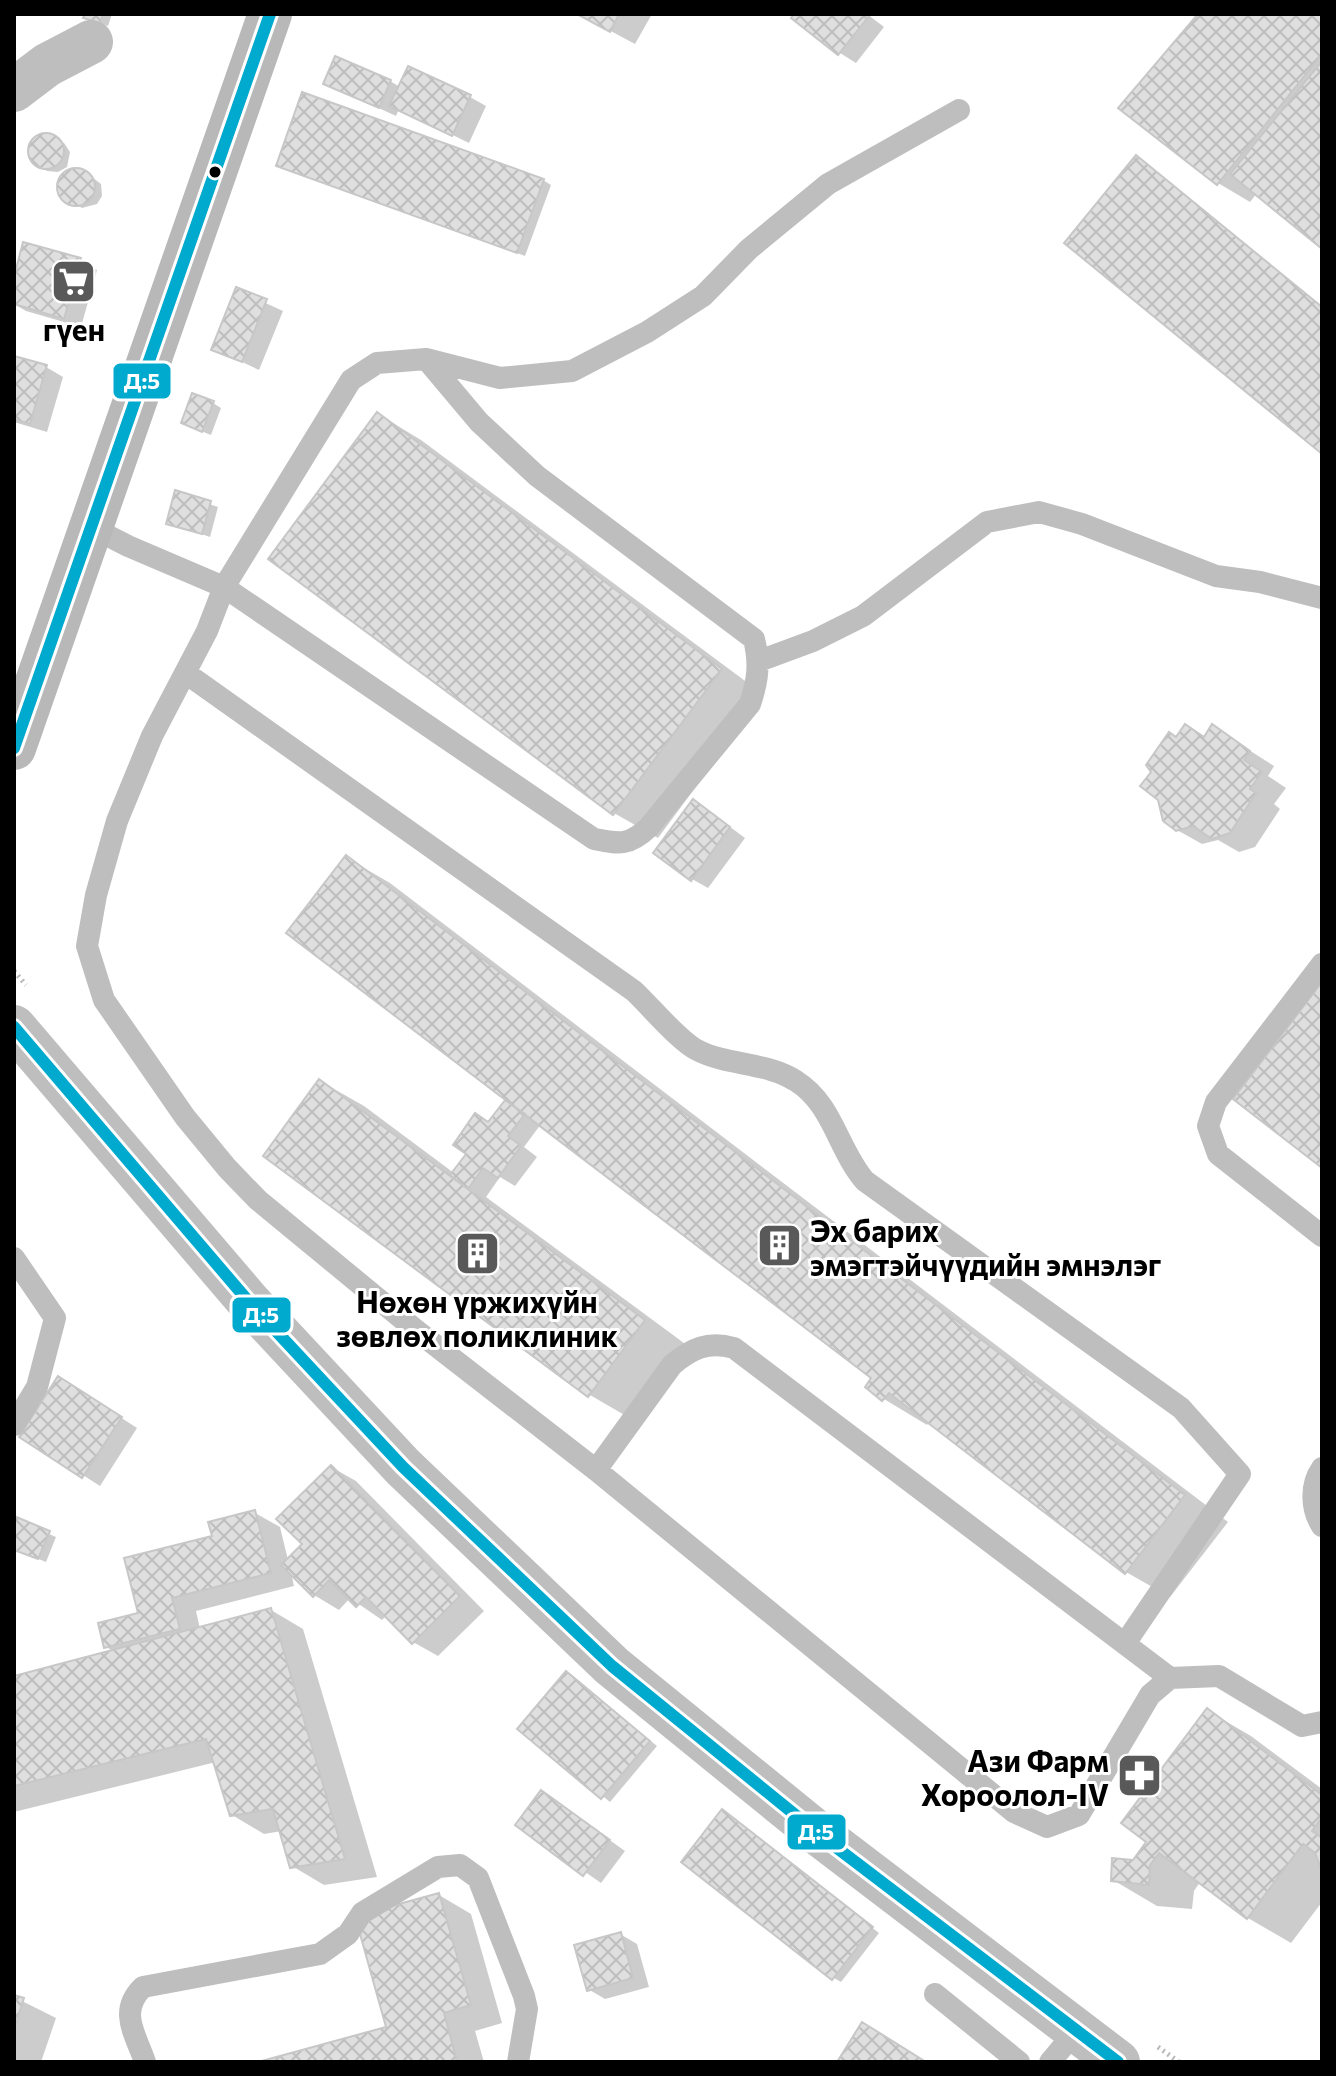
<svg xmlns="http://www.w3.org/2000/svg" width="1336" height="2076" font-family="Commissioner,sans-serif">
	<style>
		.shadow { fill: #0003 }
		.building { fill: url(#building-cross-hatch); stroke: #c7c7c7; stroke-width: 2 }
		.lines { fill: none; stroke-linecap: round; stroke-linejoin: round }
		.path { stroke: #b9b9b9; stroke-width: 5; stroke-dasharray: 2 4; stroke-linecap: butt }
		.service { stroke: #bebebe; stroke-width: 22 }
		.minor { stroke: #bebebe; stroke-width: 44 }
		.tertiary { stroke: #bebebe; stroke-width: 44 }
		.secondary { stroke: #b8b8b8; stroke-width: 44 }
		.bus-1-casing { stroke: #fff; stroke-width: 18 }
		.bus-1 { stroke: #00a9ce; stroke-width: 12 }
		.bus-dot { fill: #000; stroke: #fff; stroke-width: 3 }
		.labels { text-anchor: middle; dominant-baseline: central; stroke-width: 6; stroke-linejoin: round; paint-order: stroke }
		.poi-label { font-size: 30px; font-weight: bold; fill: #000; stroke: #fff }
		.line-badge { stroke: #fff; stroke-width: 3 }
		.badge-label { font-size: 22px; text-anchor: middle; font-weight: bold; fill: #fff }
	</style>
	<defs>
		<pattern id="building-cross-hatch" width="8" height="8" patternUnits="userSpaceOnUse" patternTransform="scale(2)"><rect width="8" height="8" fill="#dfdfdf"/><path d="M0 0l8 8M0 8l8-8" fill="none" stroke="#bebebe"/></pattern>
	</defs>
	<rect width="100%" height="100%" fill="#fff"/>
	<path class="shadow" d="M87 14H112L108 26 93 21Z
		M579 14H652L635 44Z
		M797 14H867L884 27 856 63 840 53 794 18Z
		M1200 14H1322V246L1257 193 1250 202 1218 183Z
		M390 81 400 87 470 97 486 106 469 143 399 109 396 116 326 84Z
		M45 135 64 143 70 152 67 167 58 172 47 171 38 166 30 153 35 139Z
		M286 169 543 180 551 185 525 256Z
		M84 171 101 184 102 196 97 204 82 208 64 198 60 182 67 173Z
		M25 245 80 260 97 270 81 327 26 311 14 304V284Z
		M237 290 283 311 259 370 214 349Z
		M14 358 46 367 63 377 47 432 14 422Z
		M213 403 221 408 211 435 191 427Z
		M378 414 421 440 764 695 658 838 614 813Z
		M177 493 218 507 210 537 169 523Z
		M1213 727 1274 766 1268 776 1286 788 1274 804 1280 809 1255 847 1239 852 1218 840 1202 844 1177 830V739L1205 738Z
		M710 812 745 838 708 888 692 879Z
		M347 858 390 883 1228 1522 1170 1597 1126 1572 929 1421 927 1425 884 1399 868 1387 874 1378 541 1124 524 1147 537 1157 515 1186 500 1177 486 1197 688 1346 633 1420 590 1395 320 1081 364 1106 454 1173 508 1099Z
		M75 1388 137 1428 100 1486 22 1436Z
		M331 1467 356 1481 484 1611 438 1656 413 1642 387 1615 382 1620 350 1598 339 1610 314 1595 291 1572 294 1586 196 1611 200 1629 271 1610 303 1629 377 1877 324 1885 292 1866 282 1831 264 1834 232 1815 216 1762 14 1812V1678L115 1652 106 1647 214 1537 255 1513 280 1527 288 1560 304 1544Z
		M14 1519 56 1537 46 1562 14 1549Z
		M566 1673 657 1746 610 1802 520 1729Z
		M1208 1711 1251 1736 1322 1789V1902L1291 1943 1248 1918 1200 1882 1194 1891 1192 1909 1157 1906 1113 1880 1134 1862 1149 1842Z
		M542 1792 625 1851 601 1883 518 1825Z
		M730 1816 879 1933 841 1982 834 1978Z
		M439 1895 471 1914 502 2023 475 2031 484 2062H266L388 2028Z
		M620 1934 637 1944 649 1987 605 1999 588 1989Z
		M14 1997 56 2018 41 2062H14Z"/>
	<path class="building" d="M85 14H103L100 23 83 18Z
		M577 14H619L610 32Z
		M794 14H866L869 16 838 55 791 18Z
		M1198 14H1322V54L1217 185 1118 108Z
		M335 56 391 80 379 108 323 84Z
		M1322 61V249L1230 174Z
		M408 66 471 95 452 136 389 106Z
		M302 92 544 179 517 253 276 166Z
		M28 151a18 18 0 1 1 36 0a18 18 0 1 1-36 0Z
		M1136 155 1322 307V454L1064 243Z
		M57 187a19 19 0 1 1 38 0a19 19 0 1 1-38 0Z
		M23 242 81 258 64 319 14 304V277Z
		M236 287 267 299 242 362 211 350Z
		M14 356 47 365 30 424 14 419Z
		M192 393 214 401 202 432 181 423Z
		M377 412 722 669 613 815 268 559Z
		M175 490 211 501 202 534 166 524Z
		M1185 724 1204 737 1212 724 1250 751 1244 760 1262 772 1250 789 1256 793 1230 833 1212 839 1193 826 1176 831 1163 821 1158 800 1140 786 1151 772 1146 765 1169 732 1176 737Z
		M693 799 730 827 691 881 653 853Z
		M346 855 1185 1495 1125 1574 889 1393 882 1401 865 1387 871 1378 286 933Z
		M1322 982V1168L1233 1099Z
		M1322 982V1168L1233 1099Z
		M319 1079 645 1320 588 1397 263 1156Z
		M505 1100 525 1114 508 1136 521 1146 498 1178 483 1168 468 1189 450 1175 466 1154 453 1145 475 1113 488 1122Z
		M58 1376 122 1417 82 1478 19 1437Z
		M331 1465 460 1596 412 1644 366 1597 356 1607 329 1580 313 1597 281 1565 302 1544 276 1519Z
		M255 1510 271 1573 172 1598 180 1629 104 1648 98 1623 138 1613 124 1558 212 1536 208 1522Z
		M14 1516 50 1531 38 1559 14 1550Z
		M271 1608 345 1859 290 1868 273 1809 230 1816 206 1739 14 1786V1676Z
		M566 1671 650 1741 601 1799 517 1729Z
		M1207 1708 1322 1795V1817L1312 1831 1322 1838V1871L1315 1853 1303 1844 1247 1919 1159 1853 1150 1865 1149 1885 1111 1881 1112 1858 1133 1860 1146 1842 1121 1823Z
		M541 1790 610 1840 583 1876 515 1825Z
		M722 1809 873 1927 832 1980 681 1862Z
		M439 1893 471 2005 444 2013 457 2062H258L386 2027 355 1916Z
		M621 1932 633 1978 587 1991 574 1945Z
		M14 1995 24 1998 14 2030Z
		M862 2022 926 2062H837Z"/>
	<g class="lines">
		<path class="path" d="M14 971 26 985
			M1158 2047 1179 2062"/>
		<path class="service" d="M426 359 479 422 537 476 754 639C760 664 758 680 750 704L649 827C629 846 620 844 594 839L224 587 351 380 377 363 426 359 500 378 572 371 647 332 703 296 749 249 828 184 959 110
			M89 526 128 546 224 587 207 631 152 736 117 821 96 895 87 946 104 1000 185 1117 227 1168 258 1200 417 1331 596 1470 1014 1812 1047 1827 1079 1815 1150 1695 1170 1678 1219 1676 1302 1726 1322 1722
			M759 661 813 641 863 616 987 522 1039 512 1082 524 1216 576 1260 582 1322 598
			M187 674 634 991C650 1006 679 1041 697 1050 728 1066 767 1062 796 1081 833 1104 838 1150 865 1181L1181 1408 1240 1474 1126 1642
			M1322 964 1216 1102 1208 1126 1218 1154 1322 1236
			M14 1258 55 1318 37 1387 14 1425
			M1322 1468C1310 1485 1311 1509 1322 1526
			M596 1470 672 1365C692 1348 708 1341 734 1348L1170 1678
			M935 1994 1019 2062
			M145 2062C135 2033 118 2011 143 1987L320 1954 348 1934 362 1913 438 1867 460 1865 478 1878 524 1996 527 2009 518 2062
			M1050 2062 1077 2030"/>
		<path class="minor" d="M14 90 47 65 91 42"/>
		<path class="tertiary" d="M14 1027 249 1302 403 1467 612 1666 820 1835 1118 2062"/>
		<path class="secondary" d="M14 748 270 14"/>
		<defs>
			<path id="bus-1" d="M14 748 270 14
				M14 1027 249 1302 403 1467 612 1666 820 1835 1118 2062"/>
		</defs>
		<use href="#bus-1" class="bus-1-casing"/>
		<use href="#bus-1" class="bus-1"/>
	</g>
	<defs>
		<symbol id="supermarket-square" viewBox="-11 -11 22 22"><rect x="-9" y="-9" width="18" height="18" rx="4" fill="#595959" stroke="#fff"/><path d="M-6-5.5h2.5l.6 2H6L4.5 2H-2.5L-4.4-4H-6ZM-1.5 3.2a1.3 1.3 0 1 0 .1 0ZM3 3.2a1.3 1.3 0 1 0 .1 0Z" fill="#fff"/></symbol>
		<symbol id="building-square" viewBox="-11 -11 22 22"><rect x="-9" y="-9" width="18" height="18" rx="4" fill="#595959" stroke="#fff"/><path d="M-4-6H4V6H1V3H-1V6H-4ZM-2.5-4.3h1.7v1.8h-1.7ZM.8-4.3h1.7v1.8H.8ZM-2.5-1h1.7V.8h-1.7ZM.8-1h1.7V.8H.8Z" fill="#fff"/></symbol>
		<symbol id="pharmacy-square" viewBox="-11 -11 22 22"><rect x="-9" y="-9" width="18" height="18" rx="4" fill="#595959" stroke="#fff"/><path d="M-2-6h4v4h4v4h-4v4h-4v-4h-4v-4h4Z" fill="#fff"/></symbol>
	</defs>
	<g fill-rule="evenodd">
		<use href="#supermarket-square" x="48" y="256" width="51" height="51"/>
		<use href="#building-square" x="754" y="1220" width="51" height="51"/>
		<use href="#building-square" x="452" y="1228" width="51" height="51"/>
		<use href="#pharmacy-square" x="1114" y="1750" width="51" height="51"/>
	</g>
	<circle class="bus-dot" cx="215" cy="172" r="7"/>
	<g class="labels">
		<g class="poi-label">
			<text x="74" y="328">гүен</text>
			<text x="810" y="1229" text-anchor="start">Эх барих<tspan x="810" dy="34">эмэгтэйчүүдийн эмнэлэг</tspan></text>
			<text x="477" y="1300">Нөхөн үржихүйн<tspan x="477" dy="34">зөвлөх поликлиник</tspan></text>
			<text x="1109" y="1759" text-anchor="end">Ази Фарм<tspan x="1109" dy="34">Хороолол-IV</tspan></text>
		</g>
	</g>
	<g class="line-badge">
		<rect x="112" y="362" width="60" height="38" rx="8" fill="#00a9ce"/>
		<rect x="231" y="1296" width="61" height="38" rx="8" fill="#00a9ce"/>
		<rect x="786" y="1813" width="61" height="38" rx="8" fill="#00a9ce"/>
	</g>
	<g class="badge-label">
		<text x="142" y="389">Д:5</text>
		<text x="261" y="1323">Д:5</text>
		<text x="816" y="1840">Д:5</text>
	</g>
	<rect width="1336" height="2076" fill="none" stroke="#000000" stroke-width="32"/>
</svg>
